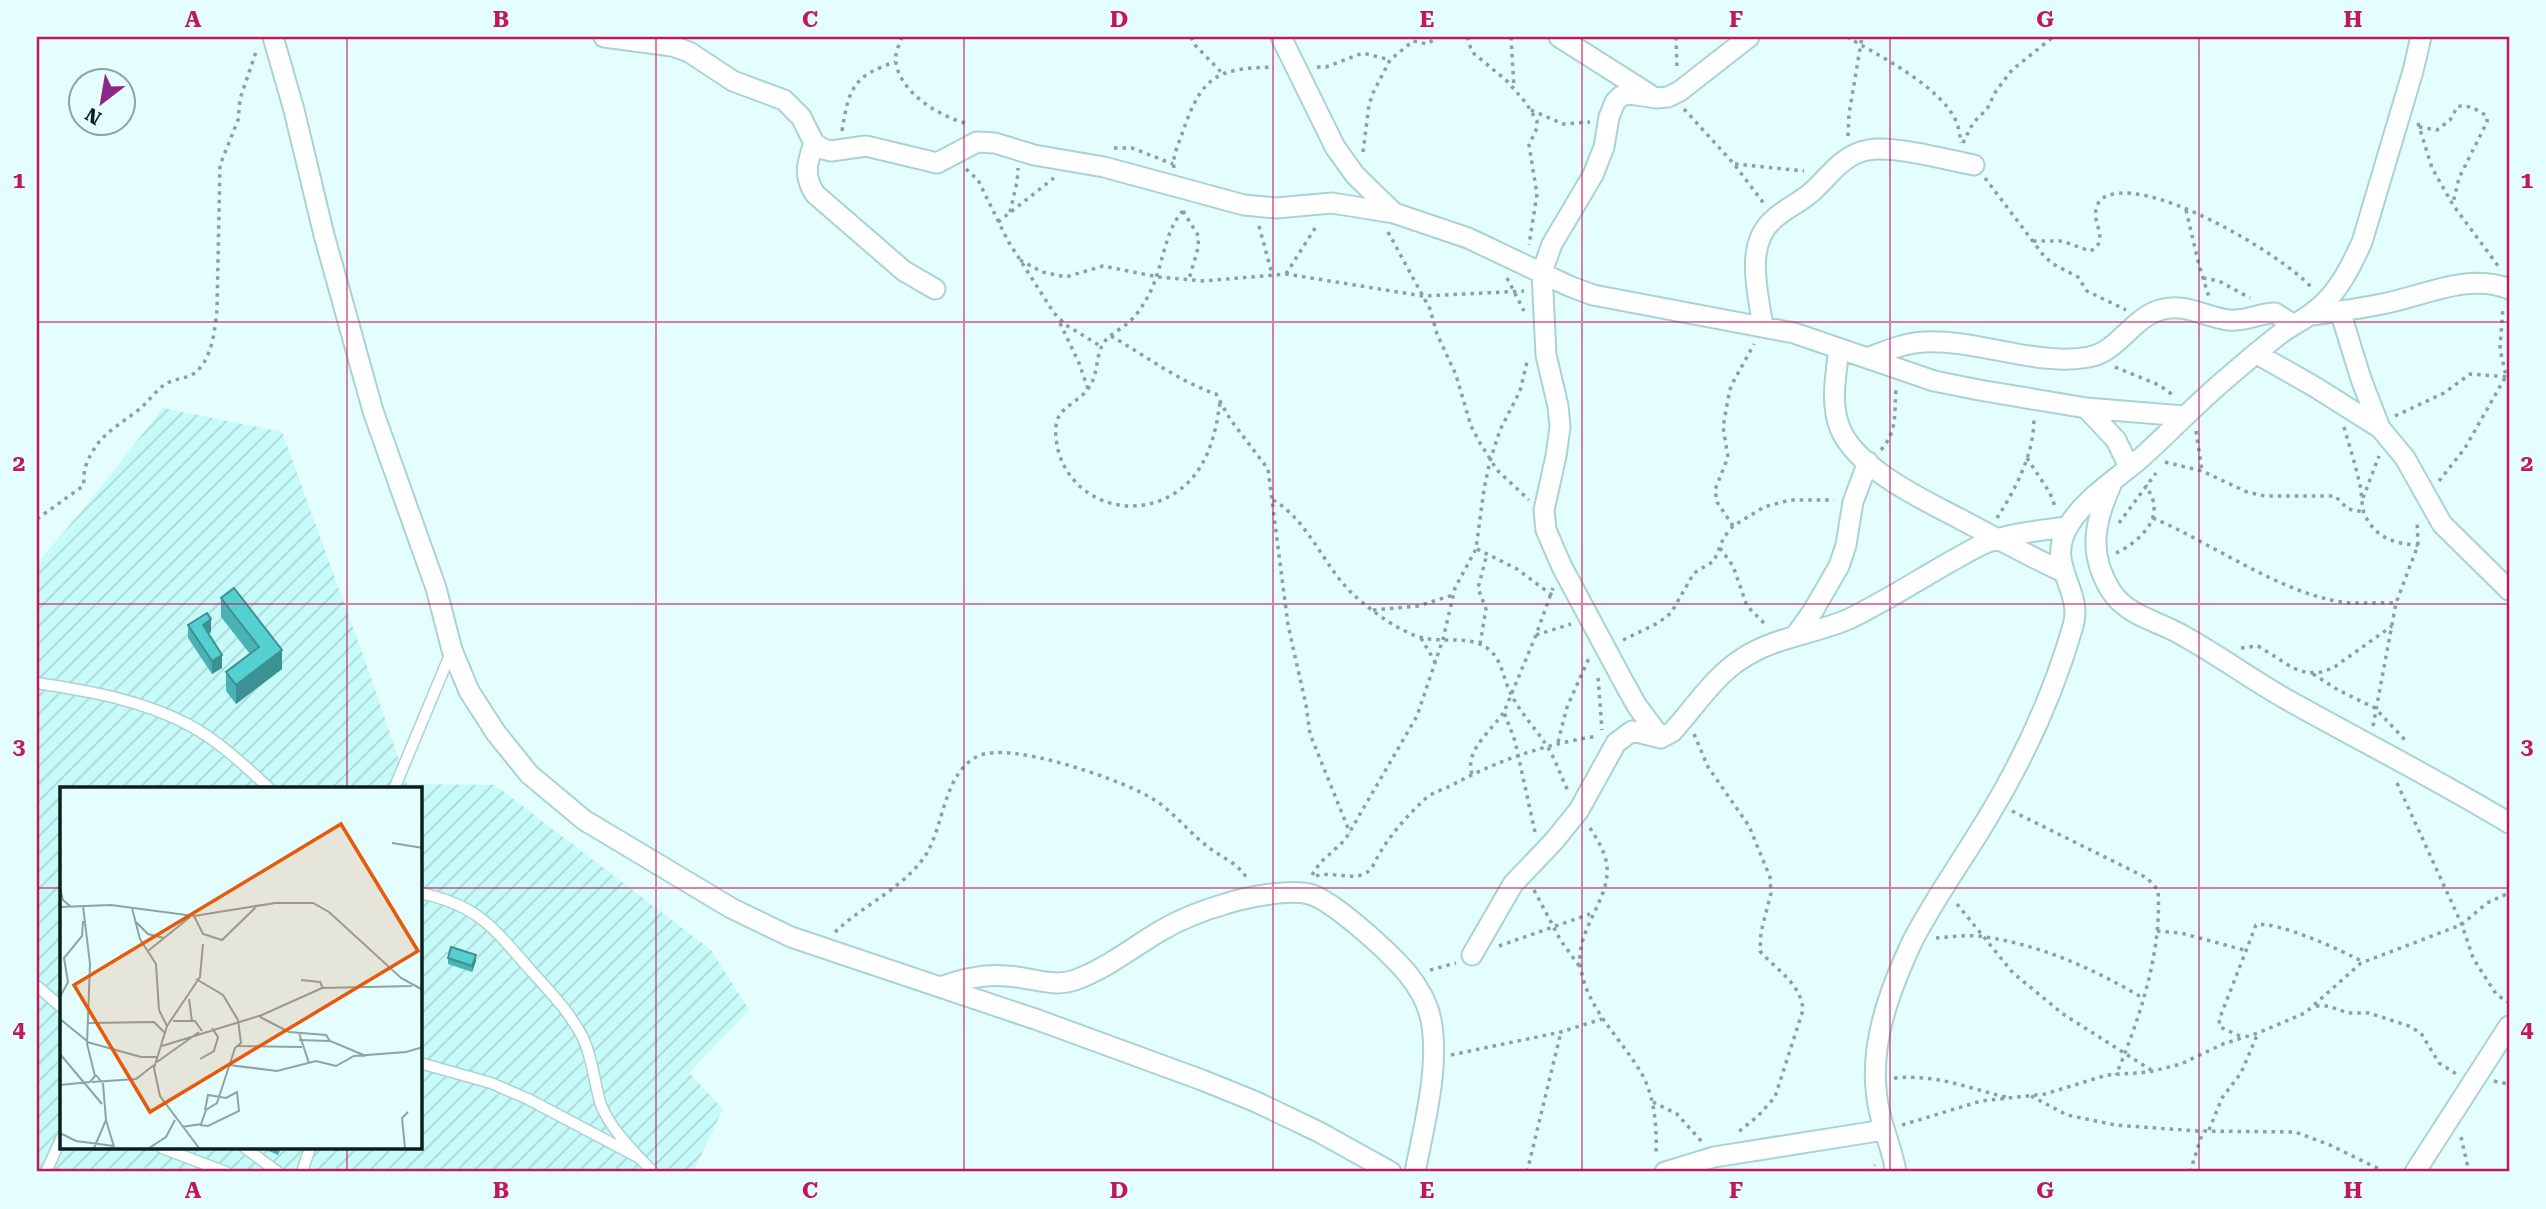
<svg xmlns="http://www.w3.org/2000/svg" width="2546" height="1209" font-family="'Roboto Serif',serif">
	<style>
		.industrial { fill: url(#industrial-furrows); fill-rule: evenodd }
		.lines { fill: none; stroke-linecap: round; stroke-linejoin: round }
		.service-casing { stroke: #a9d3d2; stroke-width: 13 }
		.minor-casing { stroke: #a9d3d2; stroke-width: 23 }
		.path { stroke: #8ba1a0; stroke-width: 3.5; stroke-dasharray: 3.5 5; stroke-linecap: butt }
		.service { stroke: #fff; stroke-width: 10 }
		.minor { stroke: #fff; stroke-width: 19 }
		.wall { fill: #49b3b3 }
		.shaded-wall { fill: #3c9292 }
		.building { fill: #55d0d0; stroke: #3c9292; stroke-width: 2 }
		.grid { fill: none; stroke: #c2185b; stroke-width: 2; stroke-opacity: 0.55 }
		.inset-road { fill: none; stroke: #8ea4a4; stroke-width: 2 }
		.view { fill: #e8590c; fill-opacity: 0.15; stroke: #e8590c; stroke-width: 3.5 }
		.inset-edge { fill: none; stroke: #0d1e1e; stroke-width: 3.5 }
		.neatline { fill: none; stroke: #c2185b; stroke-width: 2.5 }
		.grid-label { font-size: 23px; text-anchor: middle; font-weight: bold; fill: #c2185b }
	</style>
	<defs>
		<pattern id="industrial-furrows" width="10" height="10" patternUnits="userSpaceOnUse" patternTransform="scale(1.75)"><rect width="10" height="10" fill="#c6fbfa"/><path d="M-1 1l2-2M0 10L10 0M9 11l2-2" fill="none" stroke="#a9d7d6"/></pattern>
	</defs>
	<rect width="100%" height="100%" fill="#e4fefd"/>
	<path class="industrial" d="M163 408 282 432 368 669 407 784 495 785 711 950 749 1010 689 1073 723 1109 693 1172H37V563L81 512ZM61 789H420V1148H61Z"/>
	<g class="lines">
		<defs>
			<path id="service" d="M37 683C89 691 142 700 189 725 219 741 245 766 270 789
				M394 789 452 650
				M420 893C482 906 495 931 534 974 552 994 571 1014 583 1038 593 1059 594 1083 601 1105 611 1130 635 1153 653 1172
				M37 986 61 1007
				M420 1063 491 1083 528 1099 636 1156
				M162 1148 226 1172
				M245 1148 278 1172
				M46 1172 61 1139
				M302 1172 310 1148"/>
			<path id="minor" d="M273 37 294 110 324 235 373 411 436 588 452 650 469 691 496 733 529 774 584 820 731 908 791 937 1038 1020 1202 1080 1254 1101 1319 1132 1391 1172
				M604 37 672 46 689 52 733 81 784 100 801 117 814 143 823 149 831 151 866 146 937 163 977 142 995 143 1034 155 1104 167 1244 205 1276 208 1332 203 1394 213 1468 238 1569 286 1593 295 1794 333 1934 381 1979 390 2086 408 2184 416
				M1281 37 1335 147 1355 175 1394 213
				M1559 37 1649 94
				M814 143C807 163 803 176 815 194L904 271 935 289
				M2340 311 2361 379 2380 428
				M2312 315C2335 312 2358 309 2382 304 2421 297 2469 272 2509 289
				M1763 326C1758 293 1744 244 1774 219 1786 208 1801 202 1813 191 1830 175 1844 154 1868 150 1893 145 1947 160 1974 165
				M1839 349C1836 374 1830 404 1840 428 1856 469 1926 501 1962 520 1996 538 2029 556 2063 572
				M2257 354 2315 387 2380 428 2405 458 2442 524 2509 590
				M1867 358C1886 351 1904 343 1924 342 1977 339 2038 367 2089 357 2118 352 2132 318 2160 310 2184 302 2205 317 2228 320 2245 322 2259 313 2275 313L2294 325
				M2086 408 2116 440 2129 467
				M2111 485C2094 523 2088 554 2111 591 2127 616 2158 621 2182 635 2218 655 2251 679 2286 699 2361 741 2436 779 2509 823
				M1795 636 1813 611 1839 566 1846 545 1853 502 1868 462
				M1661 738 1637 706 1622 679 1562 567 1546 530 1544 510 1556 456 1560 427 1558 406 1546 355 1542 272 1552 244 1593 175 1604 147 1609 117 1615 102 1621 96 1630 94 1656 98 1668 97 1680 91 1749 37
				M1472 955 1513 884 1554 841 1579 810 1616 743 1632 731 1661 738 1672 732C1694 708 1715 675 1743 658 1775 637 1814 634 1849 619 1894 597 1936 568 1981 545 2008 533 2038 531 2067 527
				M940 987C963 979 983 974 1007 976 1031 977 1052 988 1075 980 1106 969 1133 947 1162 930 1181 919 1204 910 1225 904 1246 897 1289 889 1309 894 1333 900 1390 953 1407 973 1418 986 1428 1004 1431 1020 1440 1066 1424 1126 1415 1172
				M1665 1172 1714 1157 1884 1130
				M1896 1172C1892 1147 1880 1124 1877 1098 1869 1044 1890 989 1913 940 1935 898 1963 859 1987 819 2023 760 2054 692 2073 626 2084 589 2044 565 2069 525 2086 497 2117 479 2142 457 2171 431 2197 403 2227 378 2244 363 2262 348 2280 334 2294 324 2310 317 2323 304 2341 287 2352 264 2362 242L2413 71 2421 37
				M2415 1172 2509 1026"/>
		</defs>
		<use href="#service" class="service-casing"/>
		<use href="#minor" class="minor-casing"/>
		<path class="path" d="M902 37C899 45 894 55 896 63 901 94 942 118 969 124
			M1191 37 1195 45 1223 74
			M1467 37 1472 52 1507 81 1526 103 1537 121V128L1529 145 1537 194 1529 245
			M1511 37 1514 88
			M1676 37 1677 68
			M1847 37C1880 56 1940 86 1956 121 1959 128 1960 136 1961 143
			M1317 67H1326L1363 53 1390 60
			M1684 109 1734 164 1765 205
			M1531 110 1563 124 1590 122
			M2418 123 2432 168 2453 205 2499 267
			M2419 127 2437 130 2450 120 2458 106 2472 107 2487 116V122L2459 178 2453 203
			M842 131C849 88 853 76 895 62
			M1848 136 1849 114 1862 37
			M1963 143 1973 123 1987 109 1996 91 2012 70 2053 37
			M1114 148H1132L1173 164
			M1363 152 1369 105 1373 93 1390 60 1413 41 1427 44 1438 37
			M1735 164 1804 171
			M1174 168C1172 156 1179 143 1183 131 1202 76 1217 68 1274 67
			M966 169 978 180 1008 241 1054 313 1066 325 1102 347
			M1985 178 2044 256 2053 264 2078 277 2087 291 2126 310
			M2186 210 2199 265 2209 297
			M1183 211C1162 233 1164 273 1144 303 1140 310 1134 318 1128 323 1120 330 1108 335 1103 344 1095 357 1099 374 1088 389 1080 400 1064 406 1058 418 1054 428 1056 440 1058 450 1073 505 1138 523 1182 488 1208 467 1216 433 1220 402
			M1183 211 1199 237 1197 252 1189 279
			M1010 212 1017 182 1018 168
			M998 222 1054 178
			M1259 226 1272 274
			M1388 232 1430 309 1437 334 1456 375 1471 426 1480 443 1497 470 1529 500
			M2033 241H2062L2090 251 2096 248C2108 231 2087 221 2100 200 2139 168 2283 255 2312 288
			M1020 260 1042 272 1066 277 1103 266 1158 277 1204 281 1286 274 1423 296 1524 291
			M1286 274 1317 225
			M1507 278 1524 311
			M2203 278 2219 281 2250 298
			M1060 323 1079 363 1088 389
			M1111 336C1146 356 1178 381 1216 394L1230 419 1268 469 1288 625 1306 705 1310 734 1350 833
			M2115 367 2159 385 2173 395
			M2395 416 2444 393 2470 374 2509 377
			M2344 427C2349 445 2355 463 2359 481 2362 491 2361 503 2364 513 2374 537 2394 544 2418 545
			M2196 431 2202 471
			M1881 450C1898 430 1894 414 1896 389
			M2027 458 2050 493 2056 509
			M2165 462 2202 471 2247 492 2265 496H2335L2348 509 2364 512
			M2439 481 2465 448 2506 376 2500 349 2503 306
			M2363 498 2379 456
			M1273 500C1309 520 1325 570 1356 597 1373 612 1401 633 1424 638 1444 643 1468 635 1487 648 1502 658 1503 679 1511 694 1520 712 1534 727 1545 743 1555 757 1560 775 1568 791
			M1997 518C2016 488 2034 454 2034 418
			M2153 518C2209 542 2272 587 2331 600 2352 605 2374 602 2396 603
			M37 519 83 486C85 479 83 471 86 465 98 435 114 429 137 411 147 404 154 392 164 385 175 377 189 380 198 370 213 355 215 328 217 309L220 165 238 120 240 99 256 52
			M2119 523 2156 473
			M1733 526 1717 502 1715 490 1728 457 1723 427 1728 399 1731 386 1754 344
			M1720 548 1733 566 1747 606 1766 625
			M1477 549 1517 569 1556 598
			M2116 553C2132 546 2156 527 2154 507 2154 499 2149 492 2146 485
			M1373 610 1418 606 1453 595
			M1536 635 1571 624
			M1421 638 1435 662
			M1623 640 1658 623 1671 613 1694 573 1714 561 1724 537 1733 526 1764 507 1790 500H1834
			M1480 644 1486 609 1478 588 1487 554
			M2241 648 2258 646 2293 668 2307 673 2321 672 2333 668 2392 626
			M2313 674 2338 690 2375 708 2405 740
			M1598 678 1602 730
			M2373 726 2396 603 2418 545 2417 520
			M1694 734 1708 767 1749 826 1770 877 1771 893 1761 932 1760 951C1776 970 1801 983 1803 1010L1775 1097 1758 1116 1737 1133
			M1558 742 1567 707 1589 658
			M1472 774C1464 751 1492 730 1504 712
			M2397 783 2462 925 2473 958 2496 994 2509 1003
			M2012 811 2147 878 2158 890C2162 952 2140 1018 2116 1075
			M1590 828C1597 839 1606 853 1607 867 1610 901 1573 932 1581 970 1589 1012 1623 1040 1643 1076 1655 1099 1657 1129 1656 1155
			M1535 832 1515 741 1504 712 1536 635 1553 588
			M1312 875 1320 863 1345 840 1417 716 1443 639 1455 588 1476 549 1484 489 1490 461 1500 430 1520 391 1527 362
			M1316 876C1332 871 1350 880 1364 874 1371 871 1374 864 1377 858 1389 836 1406 817 1424 800 1432 792 1443 790 1452 785 1499 760 1545 744 1598 736
			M1534 890 1561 941 1580 967
			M1957 904 2013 973 2063 1014 2151 1070
			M2157 931 2181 933 2244 950
			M835 932C864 904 905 888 927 853 944 824 944 773 978 756 1010 741 1115 778 1146 795 1170 807 1186 830 1207 846 1220 857 1239 863 1247 879
			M1936 938C1952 937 1969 934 1985 937 2041 945 2094 969 2143 998
			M1499 946 1590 914
			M1430 970 1456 963
			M2316 1006H2328L2348 1013H2369L2409 1026 2421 1033 2439 1063 2458 1075
			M2240 1036 2220 1027 2219 1020 2256 925C2276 920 2343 951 2363 962
			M1451 1055 1561 1032 1602 1019
			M1894 1078C1938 1074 1966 1088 2006 1097
			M2494 1081 2509 1084
			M2031 1096 2067 1115 2115 1125 2197 1131 2295 1132 2330 1145 2385 1172
			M1653 1102 1677 1114 1702 1142
			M1902 1125 1981 1101 2045 1094 2107 1075 2149 1072 2181 1064 2223 1044 2258 1033 2305 1013 2361 963 2461 925 2487 903 2509 893
			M2209 1130 2222 1098 2241 1073 2258 1033
			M2461 1137 2469 1172
			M1527 1172 1561 1032
			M1869 1172 1875 1165
			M2190 1172 2203 1131"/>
		<use href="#service" class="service"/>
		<use href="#minor" class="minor"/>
	</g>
	<path class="wall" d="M221 598 282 669 236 704 226 691V672L250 654 221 617Z
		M188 625 211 632 208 634 222 668 212 674 188 638Z
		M448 958 476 961 472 972 448 964Z
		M264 1148H281L278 1155 264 1149Z"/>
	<path class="shaded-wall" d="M211 619V632L203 638V625Z
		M282 650V669L236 704V685Z
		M222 655V668L212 674V661Z
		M476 955V961L472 972V966Z"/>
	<path class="building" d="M234 588 282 650 236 685 226 672 259 647 221 598Z
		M207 613 211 619 203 625 222 655 212 661 188 625Z
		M451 947 476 955 472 966 448 958Z"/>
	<path class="grid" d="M347 37V789M656 37V1172M964 37V1172M1273 37V1172M1582 37V1172M1890 37V1172M2199 37V1172M37 322H2509M37 604H2509M37 888H61M420 888H2509M347 1148V1172"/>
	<g transform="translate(60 787)">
		<rect width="362" height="362" fill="#e4fefd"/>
		<path class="inset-road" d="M332 56 363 61M0 101 3 113 10 119M0 120 51 118 134 129 215 116H253L269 125 341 191 363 203M72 121 80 152 96 177 99 223 107 239 94 281 100 309 139 361M134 129 143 147 162 153 196 120M76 135 88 147 104 151M88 164 130 130M241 193 260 195 263 201M0 210 8 195 4 171 22 149 23 134M129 212 132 234M200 230 229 245 266 248 270 254 306 269M0 232 27 254M113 234H135L142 244M28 236 94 235 105 246M107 239 140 190 143 157M239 246 249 276M239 253 270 254M27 255 81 270H98M102 259 202 228 262 201 352 199M178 259 242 260M0 267 42 317M140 272 154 264 158 250 152 241M97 275 139 245M169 278 217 284 256 274 276 279 294 269 346 265 363 260M32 295 76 292 94 278M0 298 30 295 35 289 27 257 30 177 23 119M46 333 54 360M140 338 148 339 179 324 177 305 166 311 148 308 145 323M122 340 141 337 146 323 157 316 175 261 181 256 178 233 163 208 136 192M0 346 16 354 54 359M34 361 46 333 43 297 36 288M89 361 106 350 115 333M345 361 342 331 348 325"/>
		<path class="view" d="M281 37 358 164 90 325 14 198Z"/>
		<rect width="362" height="362" class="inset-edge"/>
	</g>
	<rect width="2546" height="1209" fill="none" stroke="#e4fefd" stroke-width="77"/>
	<g transform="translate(102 102) rotate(211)"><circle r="33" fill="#e4fefd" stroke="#8ea4a4" stroke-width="2"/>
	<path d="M0-5L12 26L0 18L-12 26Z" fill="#8d268b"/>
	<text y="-10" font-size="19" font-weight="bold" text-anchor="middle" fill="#0d1e1e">N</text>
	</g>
	<rect x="38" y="38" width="2470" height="1132" class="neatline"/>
	<g class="grid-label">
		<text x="193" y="27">A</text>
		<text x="501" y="27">B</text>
		<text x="810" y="27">C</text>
		<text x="1119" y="27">D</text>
		<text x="1427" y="27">E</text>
		<text x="1736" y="27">F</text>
		<text x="2045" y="27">G</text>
		<text x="2353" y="27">H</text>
		<text x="19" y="188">1</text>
		<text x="2527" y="188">1</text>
		<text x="19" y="471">2</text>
		<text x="2527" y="471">2</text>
		<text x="19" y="754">3</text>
		<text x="2527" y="754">3</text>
		<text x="19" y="1037">4</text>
		<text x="2527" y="1037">4</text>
		<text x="193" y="1198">A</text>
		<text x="501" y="1198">B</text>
		<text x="810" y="1198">C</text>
		<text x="1119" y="1198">D</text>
		<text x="1427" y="1198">E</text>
		<text x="1736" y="1198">F</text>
		<text x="2045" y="1198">G</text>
		<text x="2353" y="1198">H</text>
	</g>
</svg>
